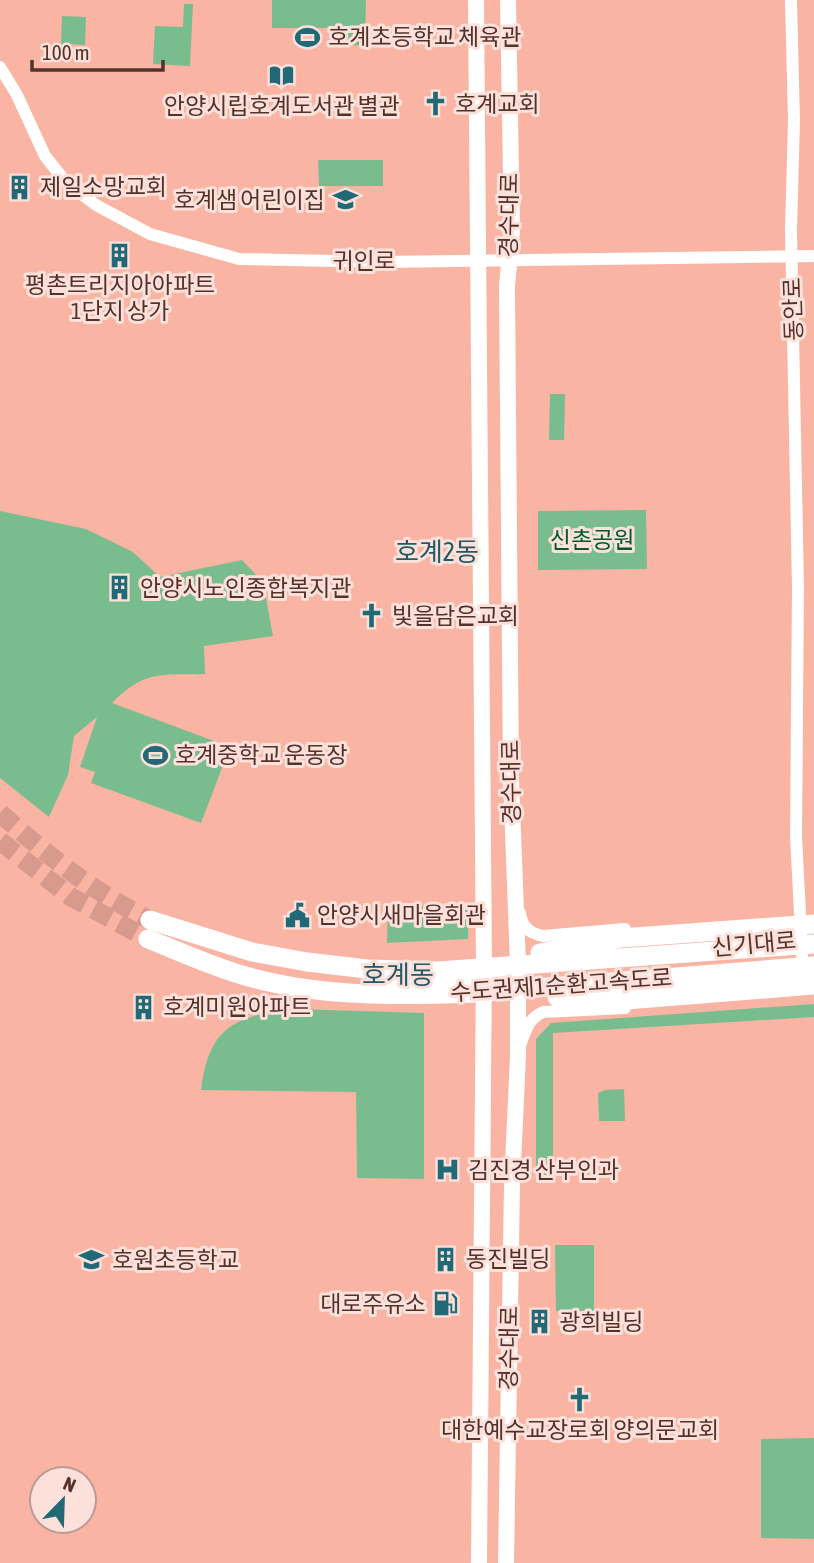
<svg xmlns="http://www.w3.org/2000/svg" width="814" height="1563" font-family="'Asap Condensed','Noto Sans KR',sans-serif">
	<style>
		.green { fill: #79bd8f }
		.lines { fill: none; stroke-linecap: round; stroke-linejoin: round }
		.highway-tunnel { stroke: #d89a8c; stroke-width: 19; stroke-dasharray: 19 10; stroke-linecap: butt }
		.minor { stroke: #fff; stroke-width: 12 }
		.major { stroke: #fff; stroke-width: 16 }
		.highway { stroke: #fff; stroke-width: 19 }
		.labels { text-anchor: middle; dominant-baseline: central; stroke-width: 6; stroke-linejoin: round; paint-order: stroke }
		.poi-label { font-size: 23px; fill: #54322a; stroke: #fce1db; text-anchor: start }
		.street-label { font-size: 23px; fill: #54322a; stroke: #fce1db }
		.park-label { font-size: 23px; fill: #005a2f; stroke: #fce1db }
		.quarter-label { font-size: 26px; fill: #215964; stroke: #fce1db }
	</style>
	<rect width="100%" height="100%" fill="#f9b4a4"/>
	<path class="green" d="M272 0H366L365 45 337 46 336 28H272Z
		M184 4H193L190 66 153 64 155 26 183 27Z
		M62 16 86 17 85 45 61 44Z
		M318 160H383V186H319Z
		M550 394H565L564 440H549Z
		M646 510 647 569 538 570V511Z
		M0 511 86 529 133 552 160 577 242 560 263 582 273 636 204 646 205 674C162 675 144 670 112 703L230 747 201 823 91 783 95 772 80 767 97 717 74 736 68 775 49 817 0 778Z
		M388 903 469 910 468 939 387 943Z
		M814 1004V1017L553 1033V1180L536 1172V1039L551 1023Z
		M294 1009 424 1013V1179L357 1178 356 1092 201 1090C209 1026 235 1016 294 1009Z
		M624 1089 625 1121H599L598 1093 605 1090Z
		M555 1245H594V1311H556Z
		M814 1438V1539L761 1538V1439Z"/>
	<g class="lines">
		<path class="highway-tunnel" d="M0 813C47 855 93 892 150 920
			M0 841 71 897 148 939"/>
		<path class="minor" d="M791 0 794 121 791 230 798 588 796 836 803 972
			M0 67 17 95 45 156 65 181 96 205 150 234 239 259 382 262 814 256
			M520 913C522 928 530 933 543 936L625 929
			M383 981 524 980
			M521 1043C526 1028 529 1019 543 1012L625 1008"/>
		<path class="major" d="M476 0 484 965 479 1563
			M506 1563 512 1185 518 1056V964L511 779 507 286 512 231 508 0"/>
		<path class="highway" d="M150 920 252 952 307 962 367 969 438 971 814 944
			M148 939C181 952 215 968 249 977 321 997 399 996 473 993L814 966
			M540 953 621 938 814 924
			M557 997 626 1000 814 985"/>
	</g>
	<defs>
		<symbol id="stadium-bare" viewBox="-9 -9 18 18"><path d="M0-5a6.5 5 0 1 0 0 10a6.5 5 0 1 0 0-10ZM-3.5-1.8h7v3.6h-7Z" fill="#226977" stroke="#fce1db" stroke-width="2.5" paint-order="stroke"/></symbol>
		<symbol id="library-bare" viewBox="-9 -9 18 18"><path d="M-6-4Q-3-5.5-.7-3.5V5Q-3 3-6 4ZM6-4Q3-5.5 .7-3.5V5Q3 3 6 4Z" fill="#226977" stroke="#fce1db" stroke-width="2.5" paint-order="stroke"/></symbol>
		<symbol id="church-bare" viewBox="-9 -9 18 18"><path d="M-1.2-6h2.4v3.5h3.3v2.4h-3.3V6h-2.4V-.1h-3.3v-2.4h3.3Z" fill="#226977" stroke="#fce1db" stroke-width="2.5" paint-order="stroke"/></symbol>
		<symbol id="building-bare" viewBox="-9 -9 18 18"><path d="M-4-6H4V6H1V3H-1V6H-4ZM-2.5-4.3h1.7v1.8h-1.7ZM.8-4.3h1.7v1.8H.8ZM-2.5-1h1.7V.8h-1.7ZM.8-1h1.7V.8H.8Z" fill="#226977" stroke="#fce1db" stroke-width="2.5" paint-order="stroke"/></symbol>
		<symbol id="school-bare" viewBox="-9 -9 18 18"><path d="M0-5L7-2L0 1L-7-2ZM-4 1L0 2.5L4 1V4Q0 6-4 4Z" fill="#226977" stroke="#fce1db" stroke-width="2.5" paint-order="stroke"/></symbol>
		<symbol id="civic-bare" viewBox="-9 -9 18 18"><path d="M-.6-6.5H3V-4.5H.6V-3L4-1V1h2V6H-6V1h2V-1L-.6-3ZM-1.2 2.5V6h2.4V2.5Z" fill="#226977" stroke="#fce1db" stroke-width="2.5" paint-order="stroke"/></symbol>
		<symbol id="hospital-bare" viewBox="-9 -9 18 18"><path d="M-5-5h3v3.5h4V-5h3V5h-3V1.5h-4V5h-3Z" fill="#226977" stroke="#fce1db" stroke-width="2.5" paint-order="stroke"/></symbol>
		<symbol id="fuel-bare" viewBox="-9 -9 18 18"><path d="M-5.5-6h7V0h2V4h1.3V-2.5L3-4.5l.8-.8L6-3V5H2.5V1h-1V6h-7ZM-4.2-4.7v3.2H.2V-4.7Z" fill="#226977" stroke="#fce1db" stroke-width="2.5" paint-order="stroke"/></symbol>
	</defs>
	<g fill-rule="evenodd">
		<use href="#stadium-bare" x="290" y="20" width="35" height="35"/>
		<use href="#library-bare" x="264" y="58" width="35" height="35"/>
		<use href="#church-bare" x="418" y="86" width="35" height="35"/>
		<use href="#building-bare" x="2" y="170" width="35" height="35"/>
		<use href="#school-bare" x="328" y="182" width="35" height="35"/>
		<use href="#building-bare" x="102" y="238" width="35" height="35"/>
		<use href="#building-bare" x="102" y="570" width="35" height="35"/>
		<use href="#church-bare" x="354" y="598" width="35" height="35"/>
		<use href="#stadium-bare" x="138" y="738" width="35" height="35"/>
		<use href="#civic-bare" x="280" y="898" width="35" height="35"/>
		<use href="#building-bare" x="126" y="990" width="35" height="35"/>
		<use href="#hospital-bare" x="430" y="1152" width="35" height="35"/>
		<use href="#building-bare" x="428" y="1242" width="35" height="35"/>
		<use href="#school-bare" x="74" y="1242" width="35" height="35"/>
		<use href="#fuel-bare" x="428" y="1286" width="35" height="35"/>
		<use href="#building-bare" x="522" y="1304" width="35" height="35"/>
		<use href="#church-bare" x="562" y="1382" width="35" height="35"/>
	</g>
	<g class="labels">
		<g class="poi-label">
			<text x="328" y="37">호계초등학교 체육관</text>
			<text x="455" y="104">호계교회</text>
			<text x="282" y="106" text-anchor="middle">안양시립호계도서관 별관</text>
			<text x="40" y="187">제일소망교회</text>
			<text x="325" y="200" text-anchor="end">호계샘 어린이집</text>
			<text x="120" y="285" text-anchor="middle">평촌트리지아아파트<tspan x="120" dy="26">1단지 상가</tspan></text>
			<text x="140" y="588">안양시노인종합복지관</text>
			<text x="392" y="616">빛을담은교회</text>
			<text x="175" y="755">호계중학교 운동장</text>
			<text x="317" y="915">안양시새마을회관</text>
			<text x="163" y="1007">호계미원아파트</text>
			<text x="468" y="1170">김진경 산부인과</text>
			<text x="466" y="1259">동진빌딩</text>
			<text x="112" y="1260">호원초등학교</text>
			<text x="426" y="1304" text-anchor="end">대로주유소</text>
			<text x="559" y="1322">광희빌딩</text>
			<text x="580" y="1430" text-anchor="middle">대한예수교장로회 양의문교회</text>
		</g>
		<g class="street-label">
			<text transform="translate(509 215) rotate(-89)">경수대로</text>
			<text x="364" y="261">귀인로</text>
			<text transform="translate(793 309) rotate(-92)">동안로</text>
			<text transform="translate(511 782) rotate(-91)">경수대로</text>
			<text transform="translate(754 944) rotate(-5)">신기대로</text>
			<text transform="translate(561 985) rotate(-4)">수도권제1순환고속도로</text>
			<text transform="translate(509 1348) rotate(-89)">경수대로</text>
		</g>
		<g class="park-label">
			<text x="592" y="540">신촌공원</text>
		</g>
		<g class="quarter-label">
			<text x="437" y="552">호계2동</text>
			<text x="398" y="975">호계동</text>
		</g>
	</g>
	<g transform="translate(63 1500) rotate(23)"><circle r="33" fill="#fce1db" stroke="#b99b94" stroke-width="2"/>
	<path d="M0-5L12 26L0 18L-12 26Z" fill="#226977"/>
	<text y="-10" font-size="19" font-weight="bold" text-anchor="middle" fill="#54322a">N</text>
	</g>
	<path d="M32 60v10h131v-10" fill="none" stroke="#54322a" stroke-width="3.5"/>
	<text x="42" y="60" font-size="21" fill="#54322a" stroke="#fce1db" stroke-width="5" paint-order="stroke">100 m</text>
</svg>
